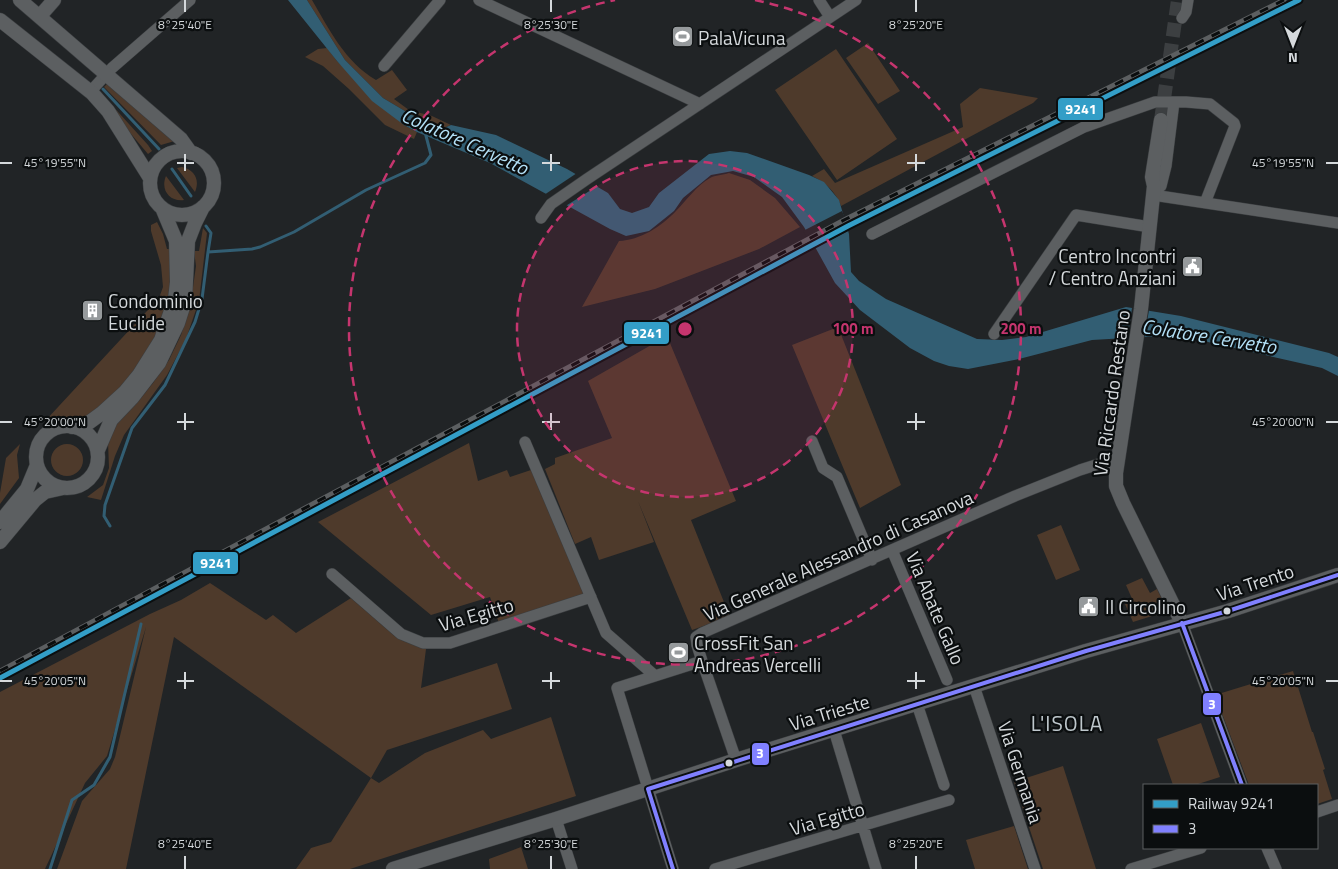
<svg xmlns="http://www.w3.org/2000/svg" width="1338" height="869" font-family="'Titillium Web',sans-serif">
	<style>
		.green { fill: #4e3a2b }
		.water { fill: #325e73 }
		.pier { fill: #212426 }
		.lines { fill: none; stroke-linecap: round; stroke-linejoin: round }
		.stream { stroke: #325e73; stroke-width: 3 }
		.tertiary-tunnel { stroke: #3c3f41; stroke-width: 14; stroke-dasharray: 14 7; stroke-linecap: butt }
		.minor-casing { stroke: #3b3e40; stroke-width: 12 }
		.tertiary-casing { stroke: #3b3e40; stroke-width: 15 }
		.minor { stroke: #5c5f61; stroke-width: 11 }
		.tertiary { stroke: #5c5f61; stroke-width: 14 }
		.rail-casing { stroke: #5c5f61; stroke-width: 5 }
		.rail { stroke: #0b0e0f; stroke-width: 3; stroke-dasharray: 9; stroke-linecap: butt }
		.bus-1-casing { stroke: #0b0e0f; stroke-width: 8 }
		.bus-1 { stroke: #8080ff; stroke-width: 4 }
		.rail-1-casing { stroke: #0b0e0f; stroke-width: 9 }
		.rail-1 { stroke: #339ec7; stroke-width: 5 }
		.ticks { fill: none; stroke: #d5d9dc; stroke-width: 2 }
		.ring { fill: none; stroke: #c5356e; stroke-width: 2.5; stroke-dasharray: 9 6 }
		.bus-dot { fill: #d5d9dc; stroke: #0b0e0f; stroke-width: 2 }
		.labels { text-anchor: middle; dominant-baseline: central; stroke-width: 4.5; stroke-linejoin: round; paint-order: stroke }
		.poi-label { font-size: 19px; fill: #d5d9dc; stroke: #0b0e0f; text-anchor: start }
		.street-label { font-size: 19px; fill: #d5d9dc; stroke: #0b0e0f }
		.water-label { font-size: 20px; font-style: italic; fill: #b2dff5; stroke: #0b0e0f }
		.quarter-label { font-size: 21px; letter-spacing: 1px; fill: #bfc8cd; stroke: #0b0e0f }
		.ticks-label { font-size: 12px; text-anchor: middle; fill: #d5d9dc; stroke: #0b0e0f; stroke-width: 4.5; stroke-linejoin: round; paint-order: stroke }
		.centre { fill: #c5356e; stroke: #0b0e0f; stroke-width: 2.5 }
		.ring-label { font-size: 15px; text-anchor: middle; font-weight: bold; fill: #c5356e; stroke: #0b0e0f; stroke-width: 4.5; stroke-linejoin: round; paint-order: stroke }
		.line-badge { stroke: #0b0e0f; stroke-width: 2 }
		.badge-label { font-size: 14px; text-anchor: middle; font-weight: bold; fill: #fff }
	</style>
	<rect width="100%" height="100%" fill="#212426"/>
	<path class="green" d="M307 0H312C329 29 345 62 376 80L392 70 407 90 394 99 409 110 432 116 451 125 442 129 410 114 383 98 345 60Z
		M868 43 900 91 878 104 846 58Z
		M327 48 337 61 404 125 417 132 414 139 385 125 349 89 323 66 305 57 318 49Z
		M836 49 897 139 837 180 775 90Z
		M108 83 178 140 161 145 104 87Z
		M980 88 1038 98 1033 103 841 206C836 192 825 182 812 176L824 169 835 183 963 127 960 104Z
		M100 92 148 145 152 151 148 154 97 94Z
		M182 167C195 170 200 180 195 192L177 168Z
		M729 173 750 180 775 198 800 227 759 249 655 289 582 307 619 241C640 240 661 227 676 211 687 200 696 186 710 178 715 175 723 175 729 173Z
		M166 176 184 200C170 202 160 190 166 176Z
		M157 222 163 234 167 249H171L172 282 169 299 155 337 145 357 122 387 86 419 76 420 66 418 48 422 46 420 159 298 163 287 161 265 151 231V225Z
		M203 228 207 233 199 301 186 339 167 375 124 435 115 456 101 500 87 497 103 485 109 468 108 442 115 424 136 404 153 383 169 360 181 335 191 301 196 266 194 251H199Z
		M838 327 901 485 860 508 792 345Z
		M667 336 736 501 691 520 730 617 692 630 638 501 654 542 599 560 591 537 575 544 545 469 555 464V458L612 438 588 381Z
		M469 443 478 481 507 470 510 477 534 469 585 595 499 623 490 597 431 615 318 522Z
		M51 460a16 16 0 1 1 32 0a16 16 0 1 1-32 0Z
		M20 444 17 455 19 478 0 504V493L6 458Z
		M1061 525 1080 570 1056 580 1037 535Z
		M1142 578 1150 593 1157 589 1168 611 1133 622 1125 604 1133 601 1126 585Z
		M210 583 266 620 273 615 296 633 351 598 397 638 426 649 421 688 497 663 512 709 387 750 371 778 379 783 425 753 483 730 491 739 551 717 576 796 350 869H296L311 848 331 842 371 778 174 637 126 869H57L82 801 110 769 115 757 146 627 107 756 85 783 45 869H0V692L150 614 181 600Z
		M1293 671 1312 732H1313L1325 769 1323 770 1332 799 1317 804V785H1296V784L1291 785H1249L1215 695Z
		M1201 723 1220 777 1195 785H1173L1157 739Z
		M1063 766 1096 869H1043L1014 782Z
		M1014 826 1028 869H975L966 840Z
		M521 847 528 869H490L489 859Z"/>
	<path class="water" d="M288 0H307L345 60 383 98 410 114 442 129 451 125 496 135 567 169 608 193 620 209 632 213 649 207 659 193 709 154 730 151 747 153 809 175 824 182 839 200 849 234 851 272 859 281 886 299 977 339 1002 340 1026 337 1126 307 1181 316 1329 353 1338 357V376L1322 368 1177 335 1092 340 1019 359 968 369 949 366 934 361 910 348 860 310 835 283 804 227 782 197 754 177 733 171 711 175 683 198 674 211 649 231 626 236 610 229 490 163 417 132 404 125 372 101 337 61Z"/>
	<path class="pier" d="M577 173 599 185 564 207 544 195Z
		M842 211 850 230 813 249 803 231Z
		M1132 308 1149 310 1144 340 1127 341Z"/>
	<g class="lines">
		<path class="stream" d="M103 89 159 149
			M172 169 191 196
			M208 252 252 249 260 247 294 232 366 190 425 163 431 155 425 132
			M110 526 104 516 105 505 132 428 165 385 195 322 202 299 208 252 211 233 206 226
			M50 869 72 800 94 785 110 757 141 624"/>
		<path class="tertiary-tunnel" d="M1161 120 1178 0"/>
		<defs>
			<path id="minor" d="M479 0 700 104
				M819 0 830 17
				M1182 18 1186 12 1188 0
				M384 66 440 0
				M90 92 112 68 190 0
				M1153 191 1161 186 1166 166 1174 102
				M1153 195 1338 223
				M541 218 551 204 587 179 856 0
				M872 234 1084 127 1155 102H1186L1210 104 1234 123 1235 126 1205 203
				M994 334 1076 215 1150 227
				M812 441 823 468 837 477 872 560
				M525 442 606 633 654 675
				M892 550 947 680
				M332 574 401 634 423 643H450L591 597
				M1182 623 1242 785
				M974 686 1035 869
				M917 704 944 785
				M834 730 876 869
				M736 760 702 661 697 645 696 637 702 633 1015 496 1080 470 1102 463H1116
				M1317 812 1338 805
				M556 819 572 869
				M1267 848 1276 869
				M673 869 617 688 702 661
				M715 869 949 800
				M1131 869 1201 848"/>
			<path id="tertiary" d="M20 0 181 139 191 153
				M40 16 54 0
				M0 20 92 93 108 111 150 178
				M1161 120 1152 177 1154 186 1141 309 1116 473V486L1123 503 1182 623
				M150 183a32 32 0 1 1 64 0a32 32 0 1 1-64 0Z
				M36 457a31 31 0 1 1 62 0a31 31 0 1 1-62 0Z
				M72 427 87 424 102 413 125 392 139 375 161 340 175 299 177 282 176 241 163 210
				M98 450 111 420 132 398 159 363 178 323 185 301 188 241 195 223 203 207
				M0 522 27 489 37 465
				M0 542 35 500 45 492 63 488
				M393 869 556 819 736 760 1086 651 1228 611 1338 575"/>
		</defs>
		<use href="#minor" class="minor-casing"/>
		<use href="#tertiary" class="tertiary-casing"/>
		<use href="#minor" class="minor"/>
		<use href="#tertiary" class="tertiary"/>
		<defs>
			<path id="rail" d="M0 671 846 219 1284 0"/>
		</defs>
		<use href="#rail" class="rail-casing"/>
		<use href="#rail" class="rail"/>
		<defs>
			<path id="bus-1" d="M1182 623 1242 785
				M673 869 648 789 1086 651 1228 611 1338 575"/>
		</defs>
		<use href="#bus-1" class="bus-1-casing"/>
		<use href="#bus-1" class="bus-1"/>
		<defs>
			<path id="rail-1" d="M0 678 848 226 1299 0"/>
		</defs>
		<use href="#rail-1" class="rail-1-casing"/>
		<use href="#rail-1" class="rail-1"/>
	</g>
	<path class="ticks" d="M185 0V12M551 0V12M916 0V12M185 154V171M551 154V171M916 154V171M0 163H12M177 163H194M542 163H560M907 163H925M1326 163H1338M185 413V430M551 413V430M916 413V430M0 422H12M177 422H194M542 422H560M907 422H925M1326 422H1338M185 672V689M551 672V689M916 672V689M0 681H12M177 681H194M542 681H560M907 681H925M1326 681H1338M185 856V869M551 856V869M916 856V869"/>
	<circle cx="685" cy="329" r="168" fill="#c5356e" fill-opacity=".12"/>
	<g class="ring">
		<circle cx="685" cy="329" r="168"/>
		<path d="M755 0A336 336 0 1 1 615 0"/>
	</g>
	<defs>
		<symbol id="stadium-square" viewBox="-11 -11 22 22"><rect x="-9" y="-9" width="18" height="18" rx="4" fill="#969a9c" stroke="#0b0e0f"/><path d="M0-5a6.5 5 0 1 0 0 10a6.5 5 0 1 0 0-10ZM-3.5-1.8h7v3.6h-7Z" fill="#fff"/></symbol>
		<symbol id="civic-square" viewBox="-11 -11 22 22"><rect x="-9" y="-9" width="18" height="18" rx="4" fill="#969a9c" stroke="#0b0e0f"/><path d="M-.6-6.5H3V-4.5H.6V-3L4-1V1h2V6H-6V1h2V-1L-.6-3ZM-1.2 2.5V6h2.4V2.5Z" fill="#fff"/></symbol>
		<symbol id="building-square" viewBox="-11 -11 22 22"><rect x="-9" y="-9" width="18" height="18" rx="4" fill="#969a9c" stroke="#0b0e0f"/><path d="M-4-6H4V6H1V3H-1V6H-4ZM-2.5-4.3h1.7v1.8h-1.7ZM.8-4.3h1.7v1.8H.8ZM-2.5-1h1.7V.8h-1.7ZM.8-1h1.7V.8H.8Z" fill="#fff"/></symbol>
	</defs>
	<g fill-rule="evenodd">
		<use href="#stadium-square" x="670" y="24" width="25" height="25"/>
		<use href="#civic-square" x="1180" y="254" width="25" height="25"/>
		<use href="#building-square" x="80" y="298" width="25" height="25"/>
		<use href="#civic-square" x="1076" y="594" width="25" height="25"/>
		<use href="#stadium-square" x="666" y="640" width="25" height="25"/>
	</g>
	<g class="bus-dot">
		<circle cx="1227" cy="611" r="4.5"/>
		<circle cx="729" cy="763" r="4.5"/>
	</g>
	<g class="labels">
		<g class="poi-label">
			<text x="698" y="37">PalaVicuna</text>
			<text x="1176" y="255" text-anchor="end">Centro Incontri<tspan x="1176" dy="22">/ Centro Anziani</tspan></text>
			<text x="108" y="300">Condominio<tspan x="108" dy="22">Euclide</tspan></text>
			<text x="1105" y="606">Il Circolino</text>
			<text x="694" y="642">CrossFit San<tspan x="694" dy="22">Andreas Vercelli</tspan></text>
		</g>
		<g class="street-label">
			<text transform="translate(1111 393) rotate(-82)">Via Riccardo Restano</text>
			<text transform="translate(838 555) rotate(-24)">Via Generale Alessandro di Casanova</text>
			<text transform="translate(1255 582) rotate(-18)">Via Trento</text>
			<text transform="translate(936 608) rotate(67)">Via Abate Gallo</text>
			<text transform="translate(476 614) rotate(-16)">Via Egitto</text>
			<text transform="translate(829 712) rotate(-17)">Via Trieste</text>
			<text transform="translate(1021 772) rotate(72)">Via Germania</text>
			<text transform="translate(827 818) rotate(-16)">Via Egitto</text>
		</g>
		<g class="water-label">
			<text transform="translate(465 141) rotate(24)">Colatore Cervetto</text>
			<text transform="translate(1209 336) rotate(9)">Colatore Cervetto</text>
		</g>
		<g class="quarter-label">
			<text x="1067" y="723">L'ISOLA</text>
		</g>
	</g>
	<g class="ticks-label">
		<text x="185" y="29">8°25'40"E</text>
		<text x="551" y="29">8°25'30"E</text>
		<text x="916" y="29">8°25'20"E</text>
		<text x="1283" y="167">45°19'55"N</text>
		<text x="55" y="167">45°19'55"N</text>
		<text x="1283" y="426">45°20'00"N</text>
		<text x="55" y="426">45°20'00"N</text>
		<text x="1283" y="685">45°20'05"N</text>
		<text x="55" y="685">45°20'05"N</text>
		<text x="185" y="848">8°25'40"E</text>
		<text x="551" y="848">8°25'30"E</text>
		<text x="916" y="848">8°25'20"E</text>
	</g>
	<circle cx="685" cy="329" r="8" class="centre"/>
	<g class="ring-label">
		<text x="853" y="334">100 m</text>
		<text x="1021" y="334">200 m</text>
	</g>
	<g class="line-badge">
		<rect x="1057" y="97" width="47" height="24" rx="5" fill="#339ec7"/>
		<rect x="623" y="321" width="47" height="24" rx="5" fill="#339ec7"/>
		<rect x="192" y="551" width="47" height="24" rx="5" fill="#339ec7"/>
		<rect x="1202" y="692" width="20" height="24" rx="5" fill="#8080ff"/>
		<rect x="751" y="742" width="19" height="24" rx="5" fill="#8080ff"/>
	</g>
	<g class="badge-label">
		<text x="1081" y="114">9241</text>
		<text x="647" y="338">9241</text>
		<text x="216" y="568">9241</text>
		<text x="1212" y="709">3</text>
		<text x="760" y="758">3</text>
	</g>
	<rect x="1143" y="784" width="175" height="65" fill="#0b0e0f" stroke="#5c5f61"/>
	<rect x="1153" y="800" width="25" height="8" fill="#339ec7" stroke="#5c5f61"/>
	<text x="1188" y="809" font-size="15" fill="#d5d9dc">Railway 9241</text>
	<rect x="1153" y="825" width="25" height="8" fill="#8080ff" stroke="#5c5f61"/>
	<text x="1188" y="834" font-size="15" fill="#d5d9dc">3</text>
	<g transform="translate(1293 45) rotate(180)" stroke="#0b0e0f" stroke-width="4" paint-order="stroke">
	<path d="M0-4L9 19L0 12L-9 19Z" fill="#d5d9dc"/>
	<text y="-8" font-size="14" font-weight="bold" text-anchor="middle" fill="#d5d9dc">N</text>
	</g>
</svg>
